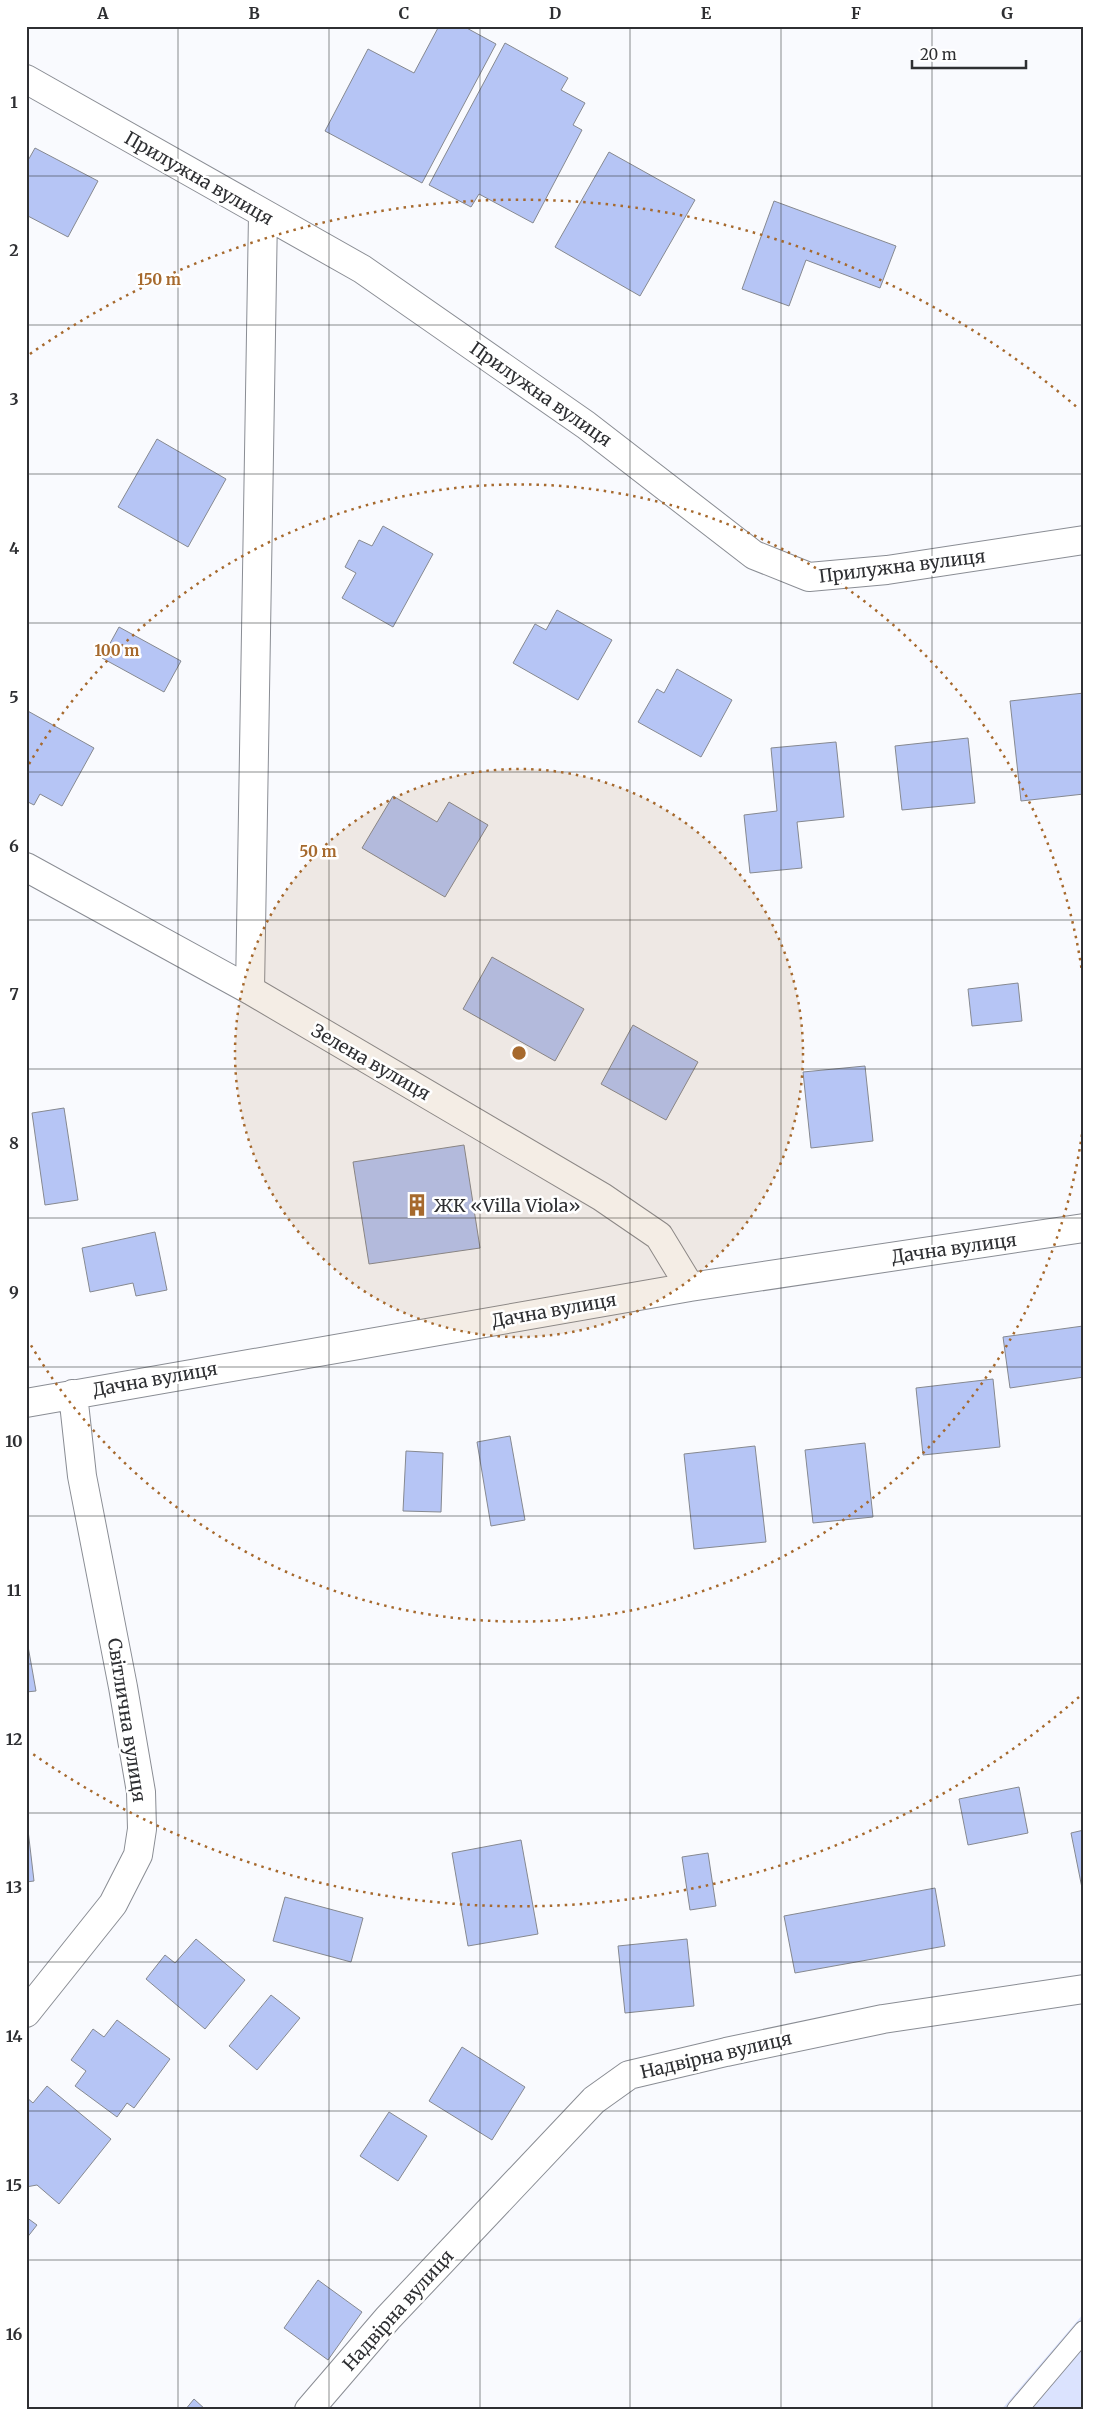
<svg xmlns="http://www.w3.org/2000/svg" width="1110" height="2436" font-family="Merriweather,serif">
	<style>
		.green { fill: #dbe3fe }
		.building { fill: #b6c5f5; stroke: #868990 }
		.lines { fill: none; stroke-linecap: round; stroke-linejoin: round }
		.service-casing { stroke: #8a8d94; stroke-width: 22 }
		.minor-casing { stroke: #8a8d94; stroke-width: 30 }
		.service { stroke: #fff; stroke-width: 20 }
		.minor { stroke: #fff; stroke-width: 28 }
		.grid { fill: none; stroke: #2e2f32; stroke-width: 1; stroke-opacity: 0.55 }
		.ring { fill: none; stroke: #a6692d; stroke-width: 2.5; stroke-dasharray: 2.5 5 }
		.labels { text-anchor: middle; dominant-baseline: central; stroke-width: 5; stroke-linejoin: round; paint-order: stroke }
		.street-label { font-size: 18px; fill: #2e2f32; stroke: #fff }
		.poi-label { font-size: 18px; fill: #2e2f32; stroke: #fff; text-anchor: start }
		.centre { fill: #a6692d; stroke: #fff; stroke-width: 2.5 }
		.ring-label { font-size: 15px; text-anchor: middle; font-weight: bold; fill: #a6692d; stroke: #fff; stroke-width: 5; stroke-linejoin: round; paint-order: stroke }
		.neatline { fill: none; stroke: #2e2f32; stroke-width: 2 }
		.grid-label { font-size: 16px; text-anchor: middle; font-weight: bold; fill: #2e2f32 }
	</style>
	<rect width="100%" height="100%" fill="#f9fafe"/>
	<path class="green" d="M1084 2313V2410H1001Z"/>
	<path class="building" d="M439 26H463L496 44 422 183 325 131 368 49 414 73Z
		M505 43 568 78 561 90 585 103 573 125 582 130 533 223 479 194 471 207 429 185Z
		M35 148 98 181 68 237 26 215V164Z
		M609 152 695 200 640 296 555 247Z
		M774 201 896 246 880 288 806 260 789 306 742 289Z
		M157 439 226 479 188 547 118 507Z
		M383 526 433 554 393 627 342 598 356 573 345 567 359 540 372 546Z
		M557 610 612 640 578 700 513 663 535 624 546 630Z
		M119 627 181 661 164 692 102 658Z
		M677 669 732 700 701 757 638 722 657 689 664 693Z
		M1084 693V794L1021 801 1010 701Z
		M26 710 94 748 62 806 40 794 34 805 26 801Z
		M968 738 975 803 902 810 895 746Z
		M836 742 844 817 797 822 802 868 750 873 744 815 777 811 771 748Z
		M393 796 437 822 449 802 488 825 445 897 362 848Z
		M492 957 584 1009 555 1061 463 1009Z
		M1018 983 1022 1021 972 1026 968 989Z
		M633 1025 698 1062 666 1120 601 1084Z
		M865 1066 873 1141 811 1148 803 1072Z
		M64 1108 78 1200 45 1205 32 1113Z
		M464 1145 480 1248 369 1264 353 1162Z
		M155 1232 167 1290 136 1296 133 1283 90 1292 82 1248Z
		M1083 1326 1084 1377 1010 1388 1003 1337Z
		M993 1379 1000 1447 923 1455 916 1388Z
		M510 1436 525 1520 491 1526 477 1442Z
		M865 1443 873 1517 813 1523 805 1450Z
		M755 1446 766 1542 694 1549 684 1454Z
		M406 1451 443 1453 441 1512 403 1511Z
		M26 1635 36 1691 26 1692Z
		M1019 1787 1028 1833 968 1845 959 1799Z
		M26 1813 34 1881 26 1882Z
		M1084 1830V1898L1071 1833Z
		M521 1840 538 1934 468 1946 452 1853Z
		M708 1853 716 1906 690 1910 682 1857Z
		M935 1888 945 1946 795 1973 784 1916Z
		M285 1897 363 1918 351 1962 273 1941Z
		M196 1939 245 1980 205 2029 146 1979 165 1955 175 1963Z
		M687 1939 694 2006 625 2013 618 1946Z
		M271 1995 300 2018 257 2070 229 2046Z
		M117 2020 170 2059 134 2108 127 2103 117 2117 75 2086 86 2071 71 2060 93 2029 104 2037Z
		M462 2047 525 2087 492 2140 429 2101Z
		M47 2086 111 2139 59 2204 37 2185 26 2187V2097L33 2103Z
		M389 2112 427 2136 398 2181 360 2156Z
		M26 2217 37 2225 26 2239Z
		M318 2280 362 2312 328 2360 284 2328Z
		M194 2399 206 2410H185Z"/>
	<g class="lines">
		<defs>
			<path id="service" d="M1017 2410 1084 2331"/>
			<path id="minor" d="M26 79 362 269 586 425 754 555 809 577 887 570 1084 540
				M26 867 250 990 602 1197 659 1236 690 1287
				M250 990 263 215
				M26 1403 690 1287 1084 1228
				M26 2013 113 1904 138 1855 142 1829 141 1792 123 1687 82 1476 73 1394
				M309 2410 388 2318 594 2100 629 2075 726 2052 883 2019 1084 1989"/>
		</defs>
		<use href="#service" class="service-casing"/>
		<use href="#minor" class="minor-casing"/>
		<use href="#service" class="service"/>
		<use href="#minor" class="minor"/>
	</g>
	<path class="grid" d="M178 26V2410M329 26V2410M480 26V2410M630 26V2410M781 26V2410M932 26V2410M26 176H1084M26 325H1084M26 474H1084M26 623H1084M26 772H1084M26 920H1084M26 1069H1084M26 1218H1084M26 1367H1084M26 1516H1084M26 1664H1084M26 1813H1084M26 1962H1084M26 2111H1084M26 2260H1084"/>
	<circle cx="519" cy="1053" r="284" fill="#a6692d" fill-opacity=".12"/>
	<g class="ring">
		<circle cx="519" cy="1053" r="284"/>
		<path d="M1083 1127A569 569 0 0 1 29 1342M29 764A569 569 0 0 1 1083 979"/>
		<path d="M1079 1697A853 853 0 0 1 30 1752M30 354A853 853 0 0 1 1079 409"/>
	</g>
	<defs>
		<symbol id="building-bare" viewBox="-9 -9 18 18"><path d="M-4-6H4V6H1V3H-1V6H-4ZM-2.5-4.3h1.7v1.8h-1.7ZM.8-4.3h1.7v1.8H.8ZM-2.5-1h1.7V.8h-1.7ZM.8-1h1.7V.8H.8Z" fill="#a6692d" stroke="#fff" stroke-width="2.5" paint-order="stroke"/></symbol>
	</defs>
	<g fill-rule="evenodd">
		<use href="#building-bare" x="401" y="1189" width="32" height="32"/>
	</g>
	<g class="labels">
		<g class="street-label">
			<text transform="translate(199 178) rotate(30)">Прилужна вулиця</text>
			<text transform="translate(541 394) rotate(35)">Прилужна вулиця</text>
			<text transform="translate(902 566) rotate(-7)">Прилужна вулиця</text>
			<text transform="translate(371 1062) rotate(30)">Зелена вулиця</text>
			<text transform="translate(954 1248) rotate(-8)">Дачна вулиця</text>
			<text transform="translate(554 1310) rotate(-10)">Дачна вулиця</text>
			<text transform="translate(155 1379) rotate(-10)">Дачна вулиця</text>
			<text transform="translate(127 1720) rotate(81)">Світлична вулиця</text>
			<text transform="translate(716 2055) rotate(-13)">Надвірна вулиця</text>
			<text transform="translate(398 2310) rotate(-48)">Надвірна вулиця</text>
		</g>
		<g class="poi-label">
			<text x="434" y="1205">ЖК «Villa Viola»</text>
		</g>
	</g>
	<circle cx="519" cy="1053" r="8" class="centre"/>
	<g class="ring-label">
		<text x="159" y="285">150 m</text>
		<text x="117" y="656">100 m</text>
		<text x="318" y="857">50 m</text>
	</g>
	<rect width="1110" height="2436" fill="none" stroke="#ffffff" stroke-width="55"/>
	<path d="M912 60v8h114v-8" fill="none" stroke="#2e2f32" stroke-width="2.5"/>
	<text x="920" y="60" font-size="15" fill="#2e2f32" stroke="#ffffff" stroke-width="4" paint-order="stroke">20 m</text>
	<rect x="28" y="28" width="1054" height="2380" class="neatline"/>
	<g class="grid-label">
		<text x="103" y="19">A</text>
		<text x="254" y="19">B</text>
		<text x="404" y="19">C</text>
		<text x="555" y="19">D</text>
		<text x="706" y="19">E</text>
		<text x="856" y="19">F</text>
		<text x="1007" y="19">G</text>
		<text x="14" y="108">1</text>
		<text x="14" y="256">2</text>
		<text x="14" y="405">3</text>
		<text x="14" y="554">4</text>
		<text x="14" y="703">5</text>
		<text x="14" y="852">6</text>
		<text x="14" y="1000">7</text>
		<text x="14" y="1149">8</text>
		<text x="14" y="1298">9</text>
		<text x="14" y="1447">10</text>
		<text x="14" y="1596">11</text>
		<text x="14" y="1745">12</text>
		<text x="14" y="1893">13</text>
		<text x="14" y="2042">14</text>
		<text x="14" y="2191">15</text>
		<text x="14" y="2340">16</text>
	</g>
</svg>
